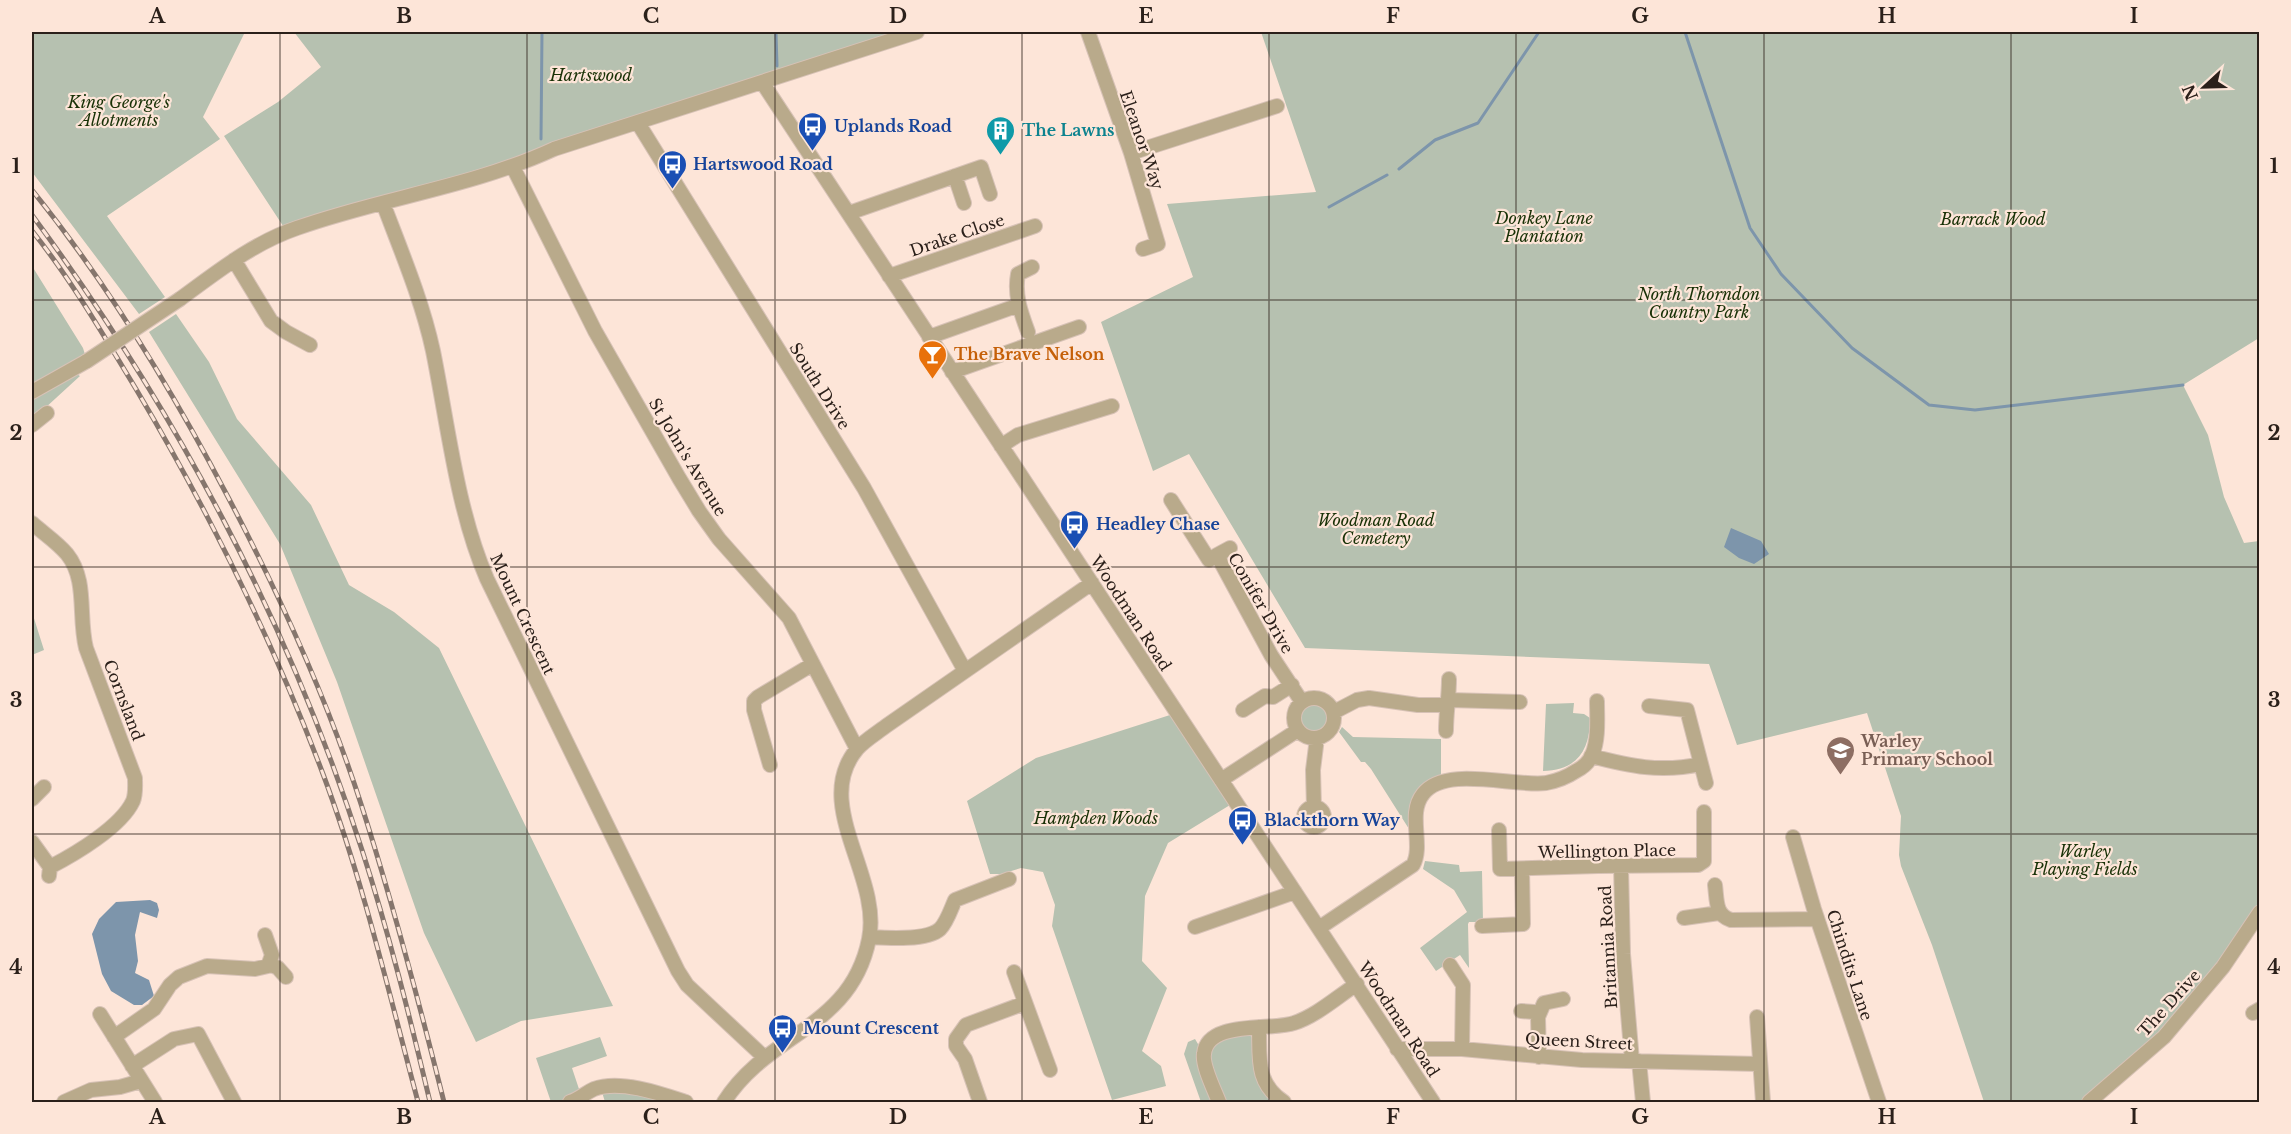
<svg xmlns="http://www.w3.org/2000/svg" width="2291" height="1134" font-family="'Libre Baskerville',serif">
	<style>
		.green { fill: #b6c1b0 }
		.water { fill: #7d95ab }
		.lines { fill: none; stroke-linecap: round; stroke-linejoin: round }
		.stream { stroke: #7d95ab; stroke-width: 3 }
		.minor-casing { stroke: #d7c2b6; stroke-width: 16 }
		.minor { stroke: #b9aa8b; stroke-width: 14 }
		.rail-casing { stroke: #86766d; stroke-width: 5 }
		.rail { stroke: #fde5d8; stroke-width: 3; stroke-dasharray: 9; stroke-linecap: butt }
		.minor-bridge-casing { stroke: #d7c2b6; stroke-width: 16; stroke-linecap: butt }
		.minor-bridge { stroke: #b9aa8b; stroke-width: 14 }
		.grid { fill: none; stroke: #2b201a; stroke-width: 1.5; stroke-opacity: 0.55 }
		.labels { text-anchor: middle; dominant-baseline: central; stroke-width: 4.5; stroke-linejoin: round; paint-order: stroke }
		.park-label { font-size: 16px; font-style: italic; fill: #183106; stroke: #fde5d8 }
		.transit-label { font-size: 16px; font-weight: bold; fill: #164399; stroke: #fde5d8; text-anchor: start }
		.culture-label { font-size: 16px; font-weight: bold; fill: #0d838f; stroke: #fde5d8; text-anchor: start }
		.street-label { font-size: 16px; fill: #2b201a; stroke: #fde5d8 }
		.food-label { font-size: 16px; font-weight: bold; fill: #c56008; stroke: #fde5d8; text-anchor: start }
		.education-label { font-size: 16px; font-weight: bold; fill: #785e54; stroke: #fde5d8; text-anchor: start }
		.neatline { fill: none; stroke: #2b201a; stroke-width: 2 }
		.grid-label { font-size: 20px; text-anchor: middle; font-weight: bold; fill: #2b201a }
	</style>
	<rect width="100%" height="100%" fill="#fde5d8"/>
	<path class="green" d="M32 32H245L203 117 220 139 107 216 165 297 139 314 32 172Z
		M294 32H926L287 232 224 136 278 102 321 67Z
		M1261 32H2259V338L2183 385 2208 435 2224 497 2244 543 2259 541V912L2164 1037 2089 1102H1984L1932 945 1901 866 1899 855 1901 816 1867 713 1737 745 1709 664 1305 648 1189 454 1153 471 1101 322 1193 277 1167 204 1316 192Z
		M32 266 83 348 87 361 72 371 80 376 32 420Z
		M176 314 209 362 237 419 311 505 349 585 394 612 439 648 613 1006 521 1021 476 1042 424 933 337 682 280 544 149 332Z
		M32 612 44 650 32 655Z
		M1298 718a15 15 0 1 1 30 0a15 15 0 1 1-30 0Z
		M1574 703 1573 713 1584 714 1590 718C1590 751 1577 770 1543 771L1546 704Z
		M1170 715 1230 805 1168 843 1145 896 1142 961 1167 988 1142 1051 1161 1066 1166 1086 1112 1100 1052 926 1055 905 1043 872 1021 868 1001 874H990L967 801 1036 758Z
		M1342 727 1353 737 1441 739V781L1422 794 1416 840 1371 769 1365 762H1361L1339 732Z
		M1425 861 1459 865 1460 872 1482 871 1483 922H1469L1468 924 1469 968 1460 955 1436 971 1420 948 1467 912 1454 890 1423 869Z
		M1248 1033 1255 1041 1260 1085 1276 1102H1223L1209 1061 1212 1045 1221 1039Z
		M600 1037 607 1056 572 1068 582 1098 570 1102H551L536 1058Z
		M1195 1039 1201 1049 1214 1102H1201L1184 1054 1188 1042Z
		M602 1092H633L662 1099 661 1102H605Z"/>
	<path class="water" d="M1731 528 1761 541 1769 554 1754 564 1739 558 1724 547Z
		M150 900 157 903 159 910 157 918 140 912 135 935 138 961 135 973 149 980 154 996 142 1005H134L111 991 102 974 92 934 99 919 116 902Z"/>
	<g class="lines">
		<path class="stream" d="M1685 32 1750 228 1781 274 1852 348 1929 405 1975 410 2183 385
			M777 66 776 33 778 32
			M541 139 542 32
			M1399 169 1435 140 1478 123 1539 32
			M1329 207 1387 175"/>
		<defs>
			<path id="minor" d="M1088 32 1131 153 1158 244 1143 249
				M762 82 1433 1102
				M638 123 864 488 965 671
				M1131 153 1277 106
				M513 167 595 331 679 478 699 511 719 539 789 618 857 749
				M955 176 964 203
				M383 203C401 251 422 300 433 351 448 425 457 510 487 579L678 971 687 985 764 1057
				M849 213 981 167 990 194
				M234 260 271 321 286 332 310 345
				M889 276 1035 226
				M180 299C217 272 253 243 297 228 381 198 472 187 554 149L917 32
				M1028 332C1021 313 1014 295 1018 274L1032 267
				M929 337 1019 305
				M952 372 1079 327
				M32 392 87 361
				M32 425 47 413
				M1001 446 1018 435 1112 406
				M1171 500 1209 560 1217 555 1271 655 1302 702
				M32 523C43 533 57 542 67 554 88 580 78 617 86 648L135 778C135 786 136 794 133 801 121 827 75 854 50 867L49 876
				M1217 555 1230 548
				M1294 718a20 20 0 1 1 40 0a20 20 0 1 1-40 0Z
				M1449 700 1520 702
				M1649 706 1687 710 1706 783
				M1243 710 1265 696 1273 697 1292 685
				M1334 712 1357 700 1369 698 1418 705H1446
				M1446 731C1446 713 1449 697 1449 679
				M1591 756C1630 766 1660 773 1701 764
				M770 765 754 710V701L758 697 813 664
				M1221 780 1298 730
				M32 799 44 787
				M1304 817a10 10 0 1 1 20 0a10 10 0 1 1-20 0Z
				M1314 808 1313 770 1317 738
				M1499 830 1500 869 1598 866 1698 865 1704 861V812
				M1793 837 1814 909 1879 1102
				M32 842 50 867
				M1621 866 1623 954 1632 1061
				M1715 885C1717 900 1715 915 1731 920L1817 919
				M1684 918 1719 913
				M1482 926 1523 924 1522 869
				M1195 927 1295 892
				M1319 928 1413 865C1424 845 1407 814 1423 794 1445 765 1513 787 1546 783 1557 781 1567 777 1576 771 1582 768 1589 762 1592 755 1599 739 1597 718 1597 701
				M870 937C886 938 927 941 940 929 947 922 951 909 955 900L1009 879
				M270 964 278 968 286 977
				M1450 965 1463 985 1462 1049
				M1014 972 1050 1070
				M1521 1011 1534 1012 1538 1017
				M2253 1013 2260 1009
				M100 1014 155 1102
				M1757 1017 1763 1102
				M1259 1027C1260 1058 1255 1083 1284 1102
				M114 1037 154 1009 170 985 179 977 207 966 255 969 268 966 272 955 265 935
				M1397 1049H1462L1582 1060 1760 1064
				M1539 1057 1538 1017 1544 1003 1563 999
				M1639 1061 1643 1102
				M132 1066 174 1039 198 1034 234 1102
				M64 1102 91 1090 120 1087 141 1081
				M570 1102C580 1099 585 1093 594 1089 620 1079 662 1094 686 1102
				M724 1102C768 1032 851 1029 869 939 882 876 811 804 857 749 865 740 877 733 886 726L1092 583
				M980 1102 965 1059 956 1046V1039L966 1025 1025 1003
				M1219 1102C1215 1091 1202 1066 1204 1054 1207 1020 1271 1031 1294 1023 1316 1016 1337 997 1357 984
				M2089 1102 2164 1037 2223 967 2260 912"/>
		</defs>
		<use href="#minor" class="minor-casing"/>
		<use href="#minor" class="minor"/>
		<defs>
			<path id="rail" d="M32 190C108 284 172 390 228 497 280 596 327 698 361 804 393 903 419 1002 444 1102
				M32 215C174 407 289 622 362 850 389 933 410 1018 430 1102
				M33 232C72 281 104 336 136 389 209 512 273 641 323 774 363 881 389 993 418 1102"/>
		</defs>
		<use href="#rail" class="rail-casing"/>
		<use href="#rail" class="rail"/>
		<defs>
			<path id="minor-bridge" d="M87 361 180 299"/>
		</defs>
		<use href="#minor-bridge" class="minor-bridge-casing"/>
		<use href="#minor-bridge" class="minor-bridge"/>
	</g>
	<path class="grid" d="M280 32V1102M527 32V1102M775 32V1102M1022 32V1102M1269 32V1102M1516 32V1102M1764 32V1102M2011 32V1102M32 300H2260M32 567H2260M32 834H2260"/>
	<defs>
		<symbol id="bus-pin" viewBox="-11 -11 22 30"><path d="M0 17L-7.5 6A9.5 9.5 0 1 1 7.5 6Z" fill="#1a4fb4" stroke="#fde5d8"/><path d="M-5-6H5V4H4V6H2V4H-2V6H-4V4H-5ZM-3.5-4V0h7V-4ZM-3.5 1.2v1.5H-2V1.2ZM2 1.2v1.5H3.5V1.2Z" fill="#fff"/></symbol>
		<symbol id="building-pin" viewBox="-11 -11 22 30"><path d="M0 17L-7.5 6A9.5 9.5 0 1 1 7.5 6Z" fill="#0f9aa8" stroke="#fde5d8"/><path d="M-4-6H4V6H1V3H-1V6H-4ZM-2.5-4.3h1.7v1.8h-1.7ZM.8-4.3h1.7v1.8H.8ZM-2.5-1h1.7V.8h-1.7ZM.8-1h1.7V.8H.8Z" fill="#fff"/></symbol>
		<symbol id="bar-pin" viewBox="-11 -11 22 30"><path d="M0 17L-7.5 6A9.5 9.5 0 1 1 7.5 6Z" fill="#e8710a" stroke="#fde5d8"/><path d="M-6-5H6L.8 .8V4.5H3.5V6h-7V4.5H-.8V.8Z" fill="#fff"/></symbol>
		<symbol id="school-pin" viewBox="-11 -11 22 30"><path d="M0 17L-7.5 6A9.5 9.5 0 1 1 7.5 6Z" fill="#8d6e63" stroke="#fde5d8"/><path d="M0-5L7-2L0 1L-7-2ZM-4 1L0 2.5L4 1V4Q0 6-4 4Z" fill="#fff"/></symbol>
	</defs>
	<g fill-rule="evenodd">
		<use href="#bus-pin" x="796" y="110" width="33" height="45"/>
		<use href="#building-pin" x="984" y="114" width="33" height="45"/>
		<use href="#bus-pin" x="656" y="148" width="33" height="45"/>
		<use href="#bar-pin" x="916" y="338" width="33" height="45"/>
		<use href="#bus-pin" x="1058" y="508" width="33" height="45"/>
		<use href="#school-pin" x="1824" y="734" width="33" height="45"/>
		<use href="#bus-pin" x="1226" y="804" width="33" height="45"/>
		<use href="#bus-pin" x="766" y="1012" width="33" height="45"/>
	</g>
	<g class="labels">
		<g class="park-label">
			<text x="591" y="75">Hartswood</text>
			<text x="119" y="102">King George's<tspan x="119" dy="18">Allotments</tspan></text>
			<text x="1544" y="218">Donkey Lane<tspan x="1544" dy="18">Plantation</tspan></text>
			<text x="1993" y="219">Barrack Wood</text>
			<text x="1699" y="294">North Thorndon<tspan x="1699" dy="18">Country Park</tspan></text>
			<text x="1376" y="520">Woodman Road<tspan x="1376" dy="18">Cemetery</tspan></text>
			<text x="1096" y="818">Hampden Woods</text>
			<text x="2085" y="851">Warley<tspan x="2085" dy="18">Playing Fields</tspan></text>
		</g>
		<g class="transit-label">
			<text x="834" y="126">Uplands Road</text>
			<text x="693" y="164">Hartswood Road</text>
			<text x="1096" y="524">Headley Chase</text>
			<text x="1264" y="820">Blackthorn Way</text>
			<text x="803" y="1028">Mount Crescent</text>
		</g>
		<g class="culture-label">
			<text x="1022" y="130">The Lawns</text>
		</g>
		<g class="street-label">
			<text transform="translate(1142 140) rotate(71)">Eleanor Way</text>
			<text transform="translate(957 235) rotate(-19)">Drake Close</text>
			<text transform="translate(820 386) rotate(58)">South Drive</text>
			<text transform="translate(688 457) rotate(59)">St John's Avenue</text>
			<text transform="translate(1261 603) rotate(60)">Conifer Drive</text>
			<text transform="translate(1131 613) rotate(57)">Woodman Road</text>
			<text transform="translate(523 614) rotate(65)">Mount Crescent</text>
			<text transform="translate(124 700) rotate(69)">Cornsland</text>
			<text transform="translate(1607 851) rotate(-1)">Wellington Place</text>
			<text transform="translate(1608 947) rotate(-93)">Britannia Road</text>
			<text transform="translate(1850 965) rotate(72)">Chindits Lane</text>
			<text transform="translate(2169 1003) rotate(-48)">The Drive</text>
			<text transform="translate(1399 1019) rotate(57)">Woodman Road</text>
			<text transform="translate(1579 1041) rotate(3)">Queen Street</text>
		</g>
		<g class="food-label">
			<text x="954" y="354">The Brave Nelson</text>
		</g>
		<g class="education-label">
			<text x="1861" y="741">Warley<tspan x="1861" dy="18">Primary School</tspan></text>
		</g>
	</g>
	<rect width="2291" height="1134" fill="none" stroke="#fde5d8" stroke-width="66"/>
	<g transform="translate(2204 87) rotate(248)" stroke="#fde5d8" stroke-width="4.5" paint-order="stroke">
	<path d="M0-4.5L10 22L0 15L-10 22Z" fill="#2b201a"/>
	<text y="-9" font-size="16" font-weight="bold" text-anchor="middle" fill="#2b201a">N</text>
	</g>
	<rect x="33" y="33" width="2225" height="1068" class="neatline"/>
	<g class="grid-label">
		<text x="157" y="23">A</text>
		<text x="404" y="23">B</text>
		<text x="651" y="23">C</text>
		<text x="898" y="23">D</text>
		<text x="1146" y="23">E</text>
		<text x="1393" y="23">F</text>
		<text x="1640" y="23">G</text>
		<text x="1887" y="23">H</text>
		<text x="2134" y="23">I</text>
		<text x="16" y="173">1</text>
		<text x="2274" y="173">1</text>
		<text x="16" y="440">2</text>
		<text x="2274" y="440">2</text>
		<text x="16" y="707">3</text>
		<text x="2274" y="707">3</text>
		<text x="16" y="974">4</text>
		<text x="2274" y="974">4</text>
		<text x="157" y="1124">A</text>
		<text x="404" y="1124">B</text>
		<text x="651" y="1124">C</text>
		<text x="898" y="1124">D</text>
		<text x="1146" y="1124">E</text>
		<text x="1393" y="1124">F</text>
		<text x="1640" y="1124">G</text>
		<text x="1887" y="1124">H</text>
		<text x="2134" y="1124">I</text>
	</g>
</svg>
